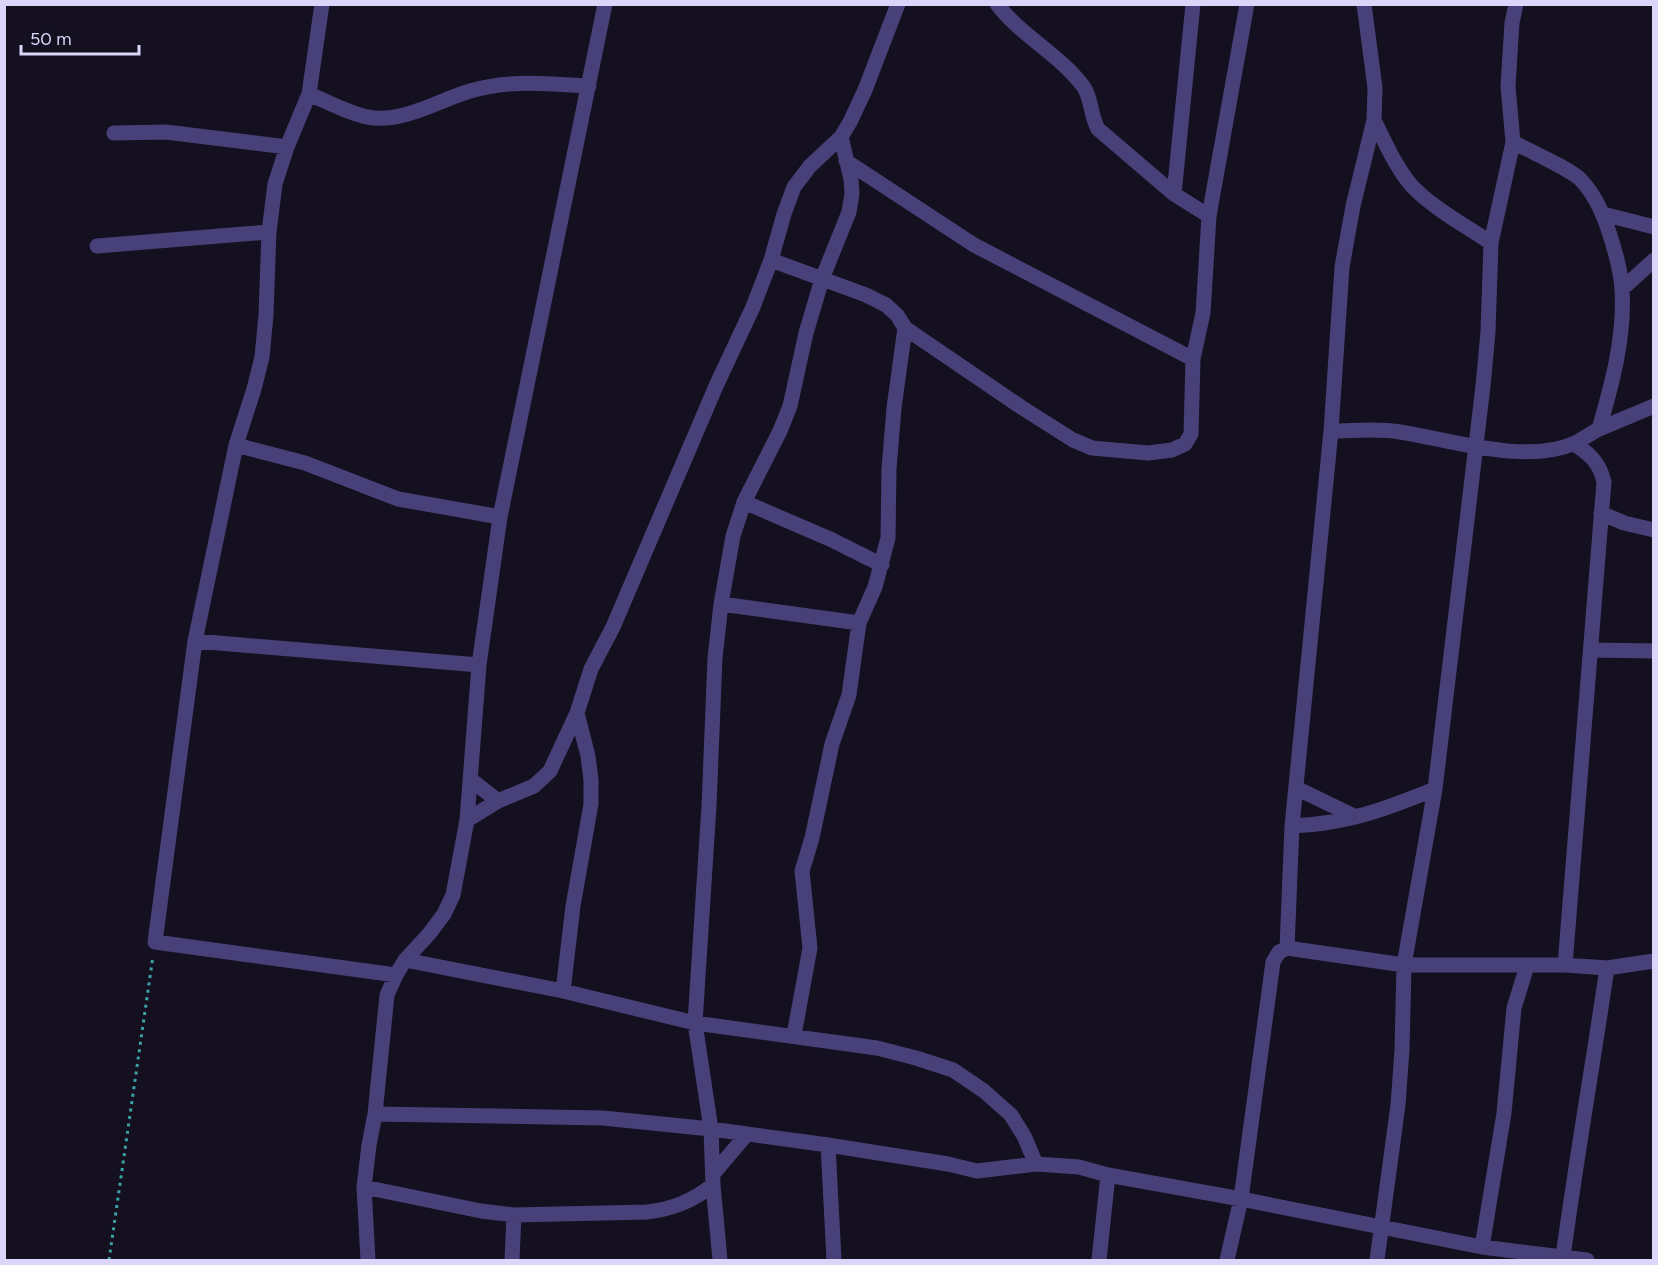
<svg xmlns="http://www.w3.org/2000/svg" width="1658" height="1265" font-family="Figtree,sans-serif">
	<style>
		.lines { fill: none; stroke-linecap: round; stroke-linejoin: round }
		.path { stroke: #3da2a5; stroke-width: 3; stroke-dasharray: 3 4.5; stroke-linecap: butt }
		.street { stroke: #484179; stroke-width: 15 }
	</style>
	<rect width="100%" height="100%" fill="#141020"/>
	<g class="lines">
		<path class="path" d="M109 1260 153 956"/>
		<path class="street" d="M322 4 309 94 287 147 275 184 269 232 266 315 262 357 254 389 236 445 195 641 155 942 396 975
			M997 4C1021 36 1059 54 1083 86 1092 98 1090 115 1098 129L1174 194 1209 216
			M309 94C326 101 356 117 374 118 406 121 440 100 470 91 510 79 549 84 589 86
			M1374 120C1385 142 1395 166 1411 185 1431 207 1466 226 1491 243
			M114 133 166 132 287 147
			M846 161 974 245 1193 359
			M1174 194 1193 4
			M1603 214 1654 227
			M97 246 269 232
			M771 260 866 295 886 305 897 315 905 328 1021 407 1073 440 1092 448 1148 453 1172 450 1185 444 1191 434 1193 359 1203 313 1209 216 1247 4
			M1622 289 1654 260
			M1599 429 1654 406
			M1331 431C1354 431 1378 428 1400 432 1451 440 1526 465 1575 443 1583 439 1591 433 1599 429 1612 384 1625 337 1622 290 1621 270 1615 250 1609 232 1603 213 1595 195 1581 180 1571 169 1529 151 1513 142
			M236 445 305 463 398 499 500 517
			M744 502 830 539 882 565
			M1601 513 1624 523 1654 530
			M721 604 859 623
			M195 641 479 665
			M1592 650 1654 651
			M470 779 498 801
			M1296 788 1356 817
			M467 820 498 801 534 786 550 771 577 713 591 669 613 627 716 386 753 307 771 260 784 214 794 187 810 166 841 137 850 122 865 90 898 4
			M1292 826C1346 824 1386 809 1435 789
			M1287 948 1292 826 1331 431 1342 267 1353 206 1374 120 1375 88 1364 4
			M405 960 563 991 695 1023 877 1048 916 1058 953 1070 984 1091 1011 1115 1024 1136 1036 1164
			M1565 965 1604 482C1600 463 1589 453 1574 444
			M563 991 573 906 591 804V780L588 756 577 713
			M794 1035 810 948 802 871 812 838 832 744 849 695 859 623 875 587 888 538 889 469 894 408 905 328
			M375 1114 603 1118 711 1129 828 1145 948 1164 977 1171 1036 1164 1079 1167 1108 1175 1241 1199 1482 1247 1587 1260
			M828 1145 834 1260
			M714 1173 747 1134
			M364 1187 481 1211 514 1215 647 1212C673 1209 692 1201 713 1185
			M1482 1247 1504 1113 1514 1008 1527 966
			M1563 1257C1576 1160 1593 1064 1607 968
			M368 1260 364 1187 369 1145 375 1114 387 995 396 975 405 960 429 934 444 914 453 895 467 820 479 665 500 517 605 4
			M512 1260 514 1215
			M720 1260 713 1185 711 1129 695 1023 709 806 715 658 721 604 733 536 744 502 780 431 790 406 806 333 822 279 849 212 852 194 851 179 841 137
			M1099 1260 1108 1175
			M1227 1260 1241 1199 1273 962 1279 952 1287 948 1404 965H1565L1607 968 1654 961
			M1377 1260 1398 1105 1402 1050 1404 965 1435 789 1483 386 1488 332 1491 243 1513 142 1508 86 1512 23 1516 4"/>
	</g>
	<rect width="1658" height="1265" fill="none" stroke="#dcd5fa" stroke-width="12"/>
	<path d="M21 45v9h118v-9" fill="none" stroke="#dcd5fa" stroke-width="3"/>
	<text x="30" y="45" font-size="18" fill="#dcd5fa" stroke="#141020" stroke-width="4.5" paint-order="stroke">50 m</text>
</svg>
